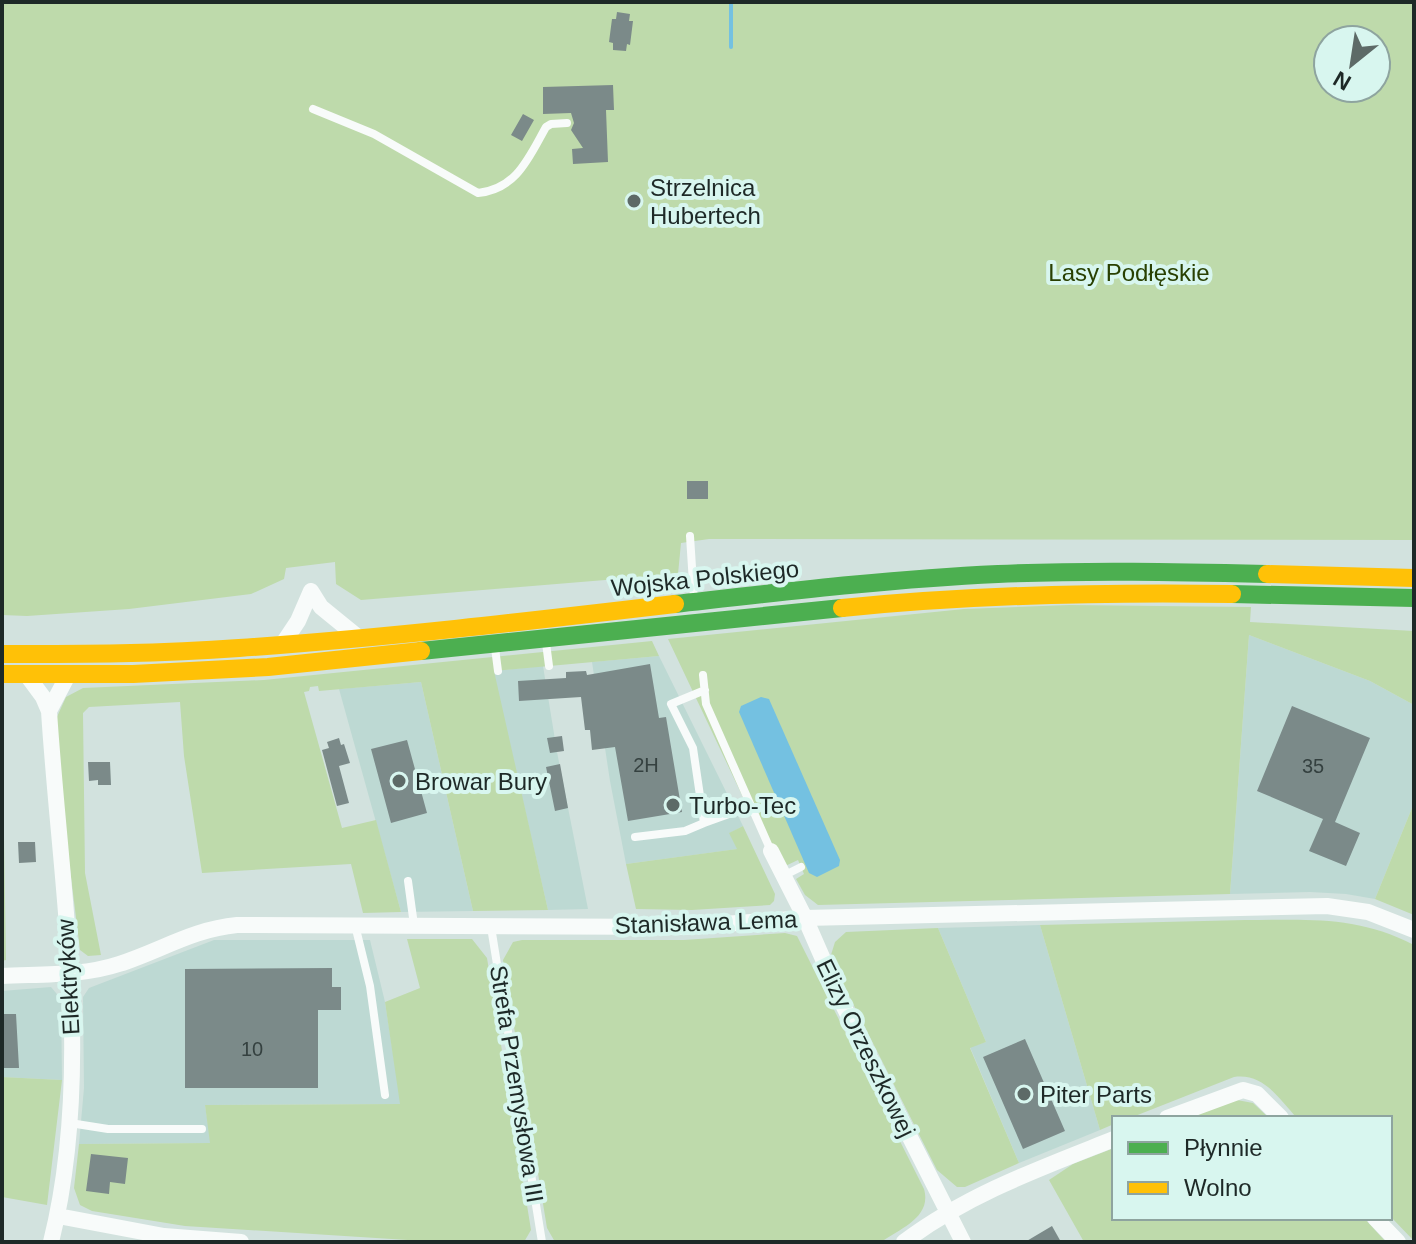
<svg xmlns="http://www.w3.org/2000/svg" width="1416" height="1244" font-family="Arial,sans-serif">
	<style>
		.built { fill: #bdd9d3 }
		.green { fill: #bedaab; fill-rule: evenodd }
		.water { fill: #74c1e1 }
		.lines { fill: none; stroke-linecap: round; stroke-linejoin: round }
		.stream { stroke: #74c1e1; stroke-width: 4 }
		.building { fill: #7b8a89 }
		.lane { stroke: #f8fbfa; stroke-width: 8 }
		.street { stroke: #f8fbfa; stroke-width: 16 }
		.fast { stroke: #4caf50; stroke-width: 18 }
		.slow { stroke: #ffc107; stroke-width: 18 }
		.poi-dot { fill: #5d6a67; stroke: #d8f6ef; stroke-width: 3 }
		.labels { text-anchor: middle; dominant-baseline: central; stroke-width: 8; stroke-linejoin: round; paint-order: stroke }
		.number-label { font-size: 20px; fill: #354140 }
		.poi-label { font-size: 24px; fill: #1e2927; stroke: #d8f6ef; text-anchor: start }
		.park-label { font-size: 24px; fill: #294002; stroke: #d8f6ef }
		.street-label { font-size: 24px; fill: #1e2927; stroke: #d8f6ef }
	</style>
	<rect width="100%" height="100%" fill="#d2e2de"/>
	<path class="built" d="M1249 635 1370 681 1414 705V803L1375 899 1346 894 1310 892 1230 894Z
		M659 656 743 826 730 833 738 849 626 864 610 781 592 662Z
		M543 666 557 752 588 909 548 910 493 671Z
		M421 682 473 911 401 912 339 689Z
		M1040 925 1100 1130 1019 1163 970 1047 986 1042 938 928Z
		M214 940H370L385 1002 401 1104 205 1105 211 1143 79 1144 84 1088 83 997 89 988Z
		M51 987 61 999 62 1080 2 1077V991Z"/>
	<path class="green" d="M2 2H1414V540L709 539 681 543 678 574 361 600 336 584 335 562 286 568 284 579 251 594 129 609 27 616 2 615ZM1328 40H1376V88H1328Z
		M1069 605 1251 607 1250 622 1414 631V705L1370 681 1249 635 1230 894 818 905 805 895 796 879 804 874 798 860 781 868 749 810 668 639 964 609Z
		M652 641 659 656 494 671 548 910 473 911 421 682 319 691 318 686 310 687 309 691 304 692 342 828 376 820 401 912 363 913 351 864 202 873 184 756 180 702 89 707 83 713 85 873 101 955 88 956 80 950 61 796 56 719 66 697 83 688 264 680Z
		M2 712 6 960 2 961Z
		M1414 803V915L1375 899Z
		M743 826 775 894 774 901 770 905 692 910 636 909 626 864 737 849 729 833Z
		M1245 920C1308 920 1356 915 1414 945V1241L1390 1216V1118H1297C1278 1098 1264 1073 1234 1077L1130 1118H1114V1124L1100 1130 1040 925Z
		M938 928 986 1042 970 1048 1019 1163 965 1187H957L937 1170 830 958 835 942 846 932Z
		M785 933 797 936 924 1189C932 1217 901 1228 881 1242H555L547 1228 503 960 513 942 522 940H684Z
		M407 939H472L487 958 531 1230 524 1242H439L185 1226 92 1211 80 1205 74 1188 79 1144 210 1143 205 1105 400 1104 385 1002 420 988Z
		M2 1077 62 1080 47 1205 2 1197Z
		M1237 1100 1253 1103 1269 1118H1188Z
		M1114 1148V1218H1364L1386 1242H1084L1049 1180 1073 1164Z"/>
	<path class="water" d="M761 697 769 699 840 860 839 866 817 877 809 873 739 712 741 706Z"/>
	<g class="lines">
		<path class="stream" d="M731 47V2"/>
	</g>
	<path class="building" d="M617 12 630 14 629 21H633L630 45 627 44 626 51 613 50V43L609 42 612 19H616Z
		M613 85 614 110H606L608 162 573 164 572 149 583 148 571 130 574 123 571 113 543 114V87Z
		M523 114 534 120 522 141 511 135Z
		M687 481H708V499H687Z
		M650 664 659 718 666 717 682 812 628 821 615 747 592 750 590 730H585L581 697 519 701 518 681 566 678V672L586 671 587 675Z
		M1292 706 1370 738 1335 822 1360 833 1346 866 1309 851 1323 819 1257 791Z
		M562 736 564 751 550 753 547 738Z
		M339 738 341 745 344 744 350 763 339 766 349 803 337 806 322 750 329 748 327 742Z
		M407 740 427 813 391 823 371 749Z
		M88 762H110L111 785H98V780L89 781Z
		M560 764 568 808 555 811 546 767Z
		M18 842H35L36 862 19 863Z
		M332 968V987H341V1010H318V1088H185V969Z
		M2 1014H16L19 1068H2Z
		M1025 1039 1065 1131 1023 1149 983 1057Z
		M91 1154 128 1158 125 1184 110 1182 109 1194 86 1191Z
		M1052 1226 1061 1242H1025Z"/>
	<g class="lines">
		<path class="lane" d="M313 109 374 134 478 193C517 189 529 157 546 127L551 124 567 123
			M690 536 694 599
			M546 643 549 666
			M495 648 498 671
			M703 675 706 704 771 851
			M705 690 671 704 693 748 704 823 751 806
			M635 837 685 831 704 823
			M783 876 801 867
			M408 881 414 925
			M355 925 370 986 385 1095
			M491 927 542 1242
			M70 1123 108 1129H202"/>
		<path class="street" d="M311 591 321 607 359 638
			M282 645 298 621 311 591
			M26 674 43 697 49 711C60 885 94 1070 51 1242
			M49 711 68 675
			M771 851 805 918 843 1005 963 1242
			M2 976C40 974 83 976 119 964 160 951 193 929 237 925L683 927 805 918 1327 906 1368 912 1414 930
			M1167 1118 1243 1090 1257 1094 1281 1118
			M58 1216 164 1236 241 1242
			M1375 1218 1398 1242
			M904 1242C968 1194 1041 1168 1114 1139"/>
		<path class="fast" d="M1232 594 1414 598
			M675 604C782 592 890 579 998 574 1088 570 1178 572 1267 574
			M421 651 842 608"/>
		<path class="slow" d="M1267 574 1414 578
			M842 608C971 595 1101 592 1232 594
			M2 654C81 654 160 654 239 648 385 638 530 621 675 604
			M2 674H133L268 667 421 651"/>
	</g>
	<g class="poi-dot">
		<circle cx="634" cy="201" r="8"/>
		<circle cx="399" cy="781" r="8"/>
		<circle cx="673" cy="805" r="8"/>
		<circle cx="1024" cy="1094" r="8"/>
	</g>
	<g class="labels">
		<g class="number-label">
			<text x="646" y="765">2H</text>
			<text x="1313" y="766">35</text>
			<text x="252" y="1049">10</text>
		</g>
		<g class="poi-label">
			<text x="650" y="187">Strzelnica<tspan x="650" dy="28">Hubertech</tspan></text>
			<text x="415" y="781">Browar Bury</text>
			<text x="689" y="805">Turbo-Tec</text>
			<text x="1040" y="1094">Piter Parts</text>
		</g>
		<g class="park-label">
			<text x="1129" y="272">Lasy Podłęskie</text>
		</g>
		<g class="street-label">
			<text transform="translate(705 578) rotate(-6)">Wojska Polskiego</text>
			<text transform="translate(706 922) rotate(-2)">Stanisława Lema</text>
			<text transform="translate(68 977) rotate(-93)">Elektryków</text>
			<text transform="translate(866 1048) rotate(64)">Elizy Orzeszkowej</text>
			<text transform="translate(517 1084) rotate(81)">Strefa Przemysłowa III</text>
		</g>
	</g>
	<rect width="1416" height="1244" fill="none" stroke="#1e2927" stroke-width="8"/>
	<rect x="1112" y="1116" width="280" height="104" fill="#d8f6ef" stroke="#8ea49f" stroke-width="2"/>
	<rect x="1128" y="1142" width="40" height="12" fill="#4caf50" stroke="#8ea49f" stroke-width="2"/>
	<text x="1184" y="1156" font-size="24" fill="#1e2927">Płynnie</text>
	<rect x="1128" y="1182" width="40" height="12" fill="#ffc107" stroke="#8ea49f" stroke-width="2"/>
	<text x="1184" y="1196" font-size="24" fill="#1e2927">Wolno</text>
	<g transform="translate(1352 64) rotate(210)"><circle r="38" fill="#d8f6ef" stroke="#8ea49f" stroke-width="2"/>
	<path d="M0-6L14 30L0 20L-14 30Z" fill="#5d6a67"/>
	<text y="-12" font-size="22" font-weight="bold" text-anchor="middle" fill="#1e2927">N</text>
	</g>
</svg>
